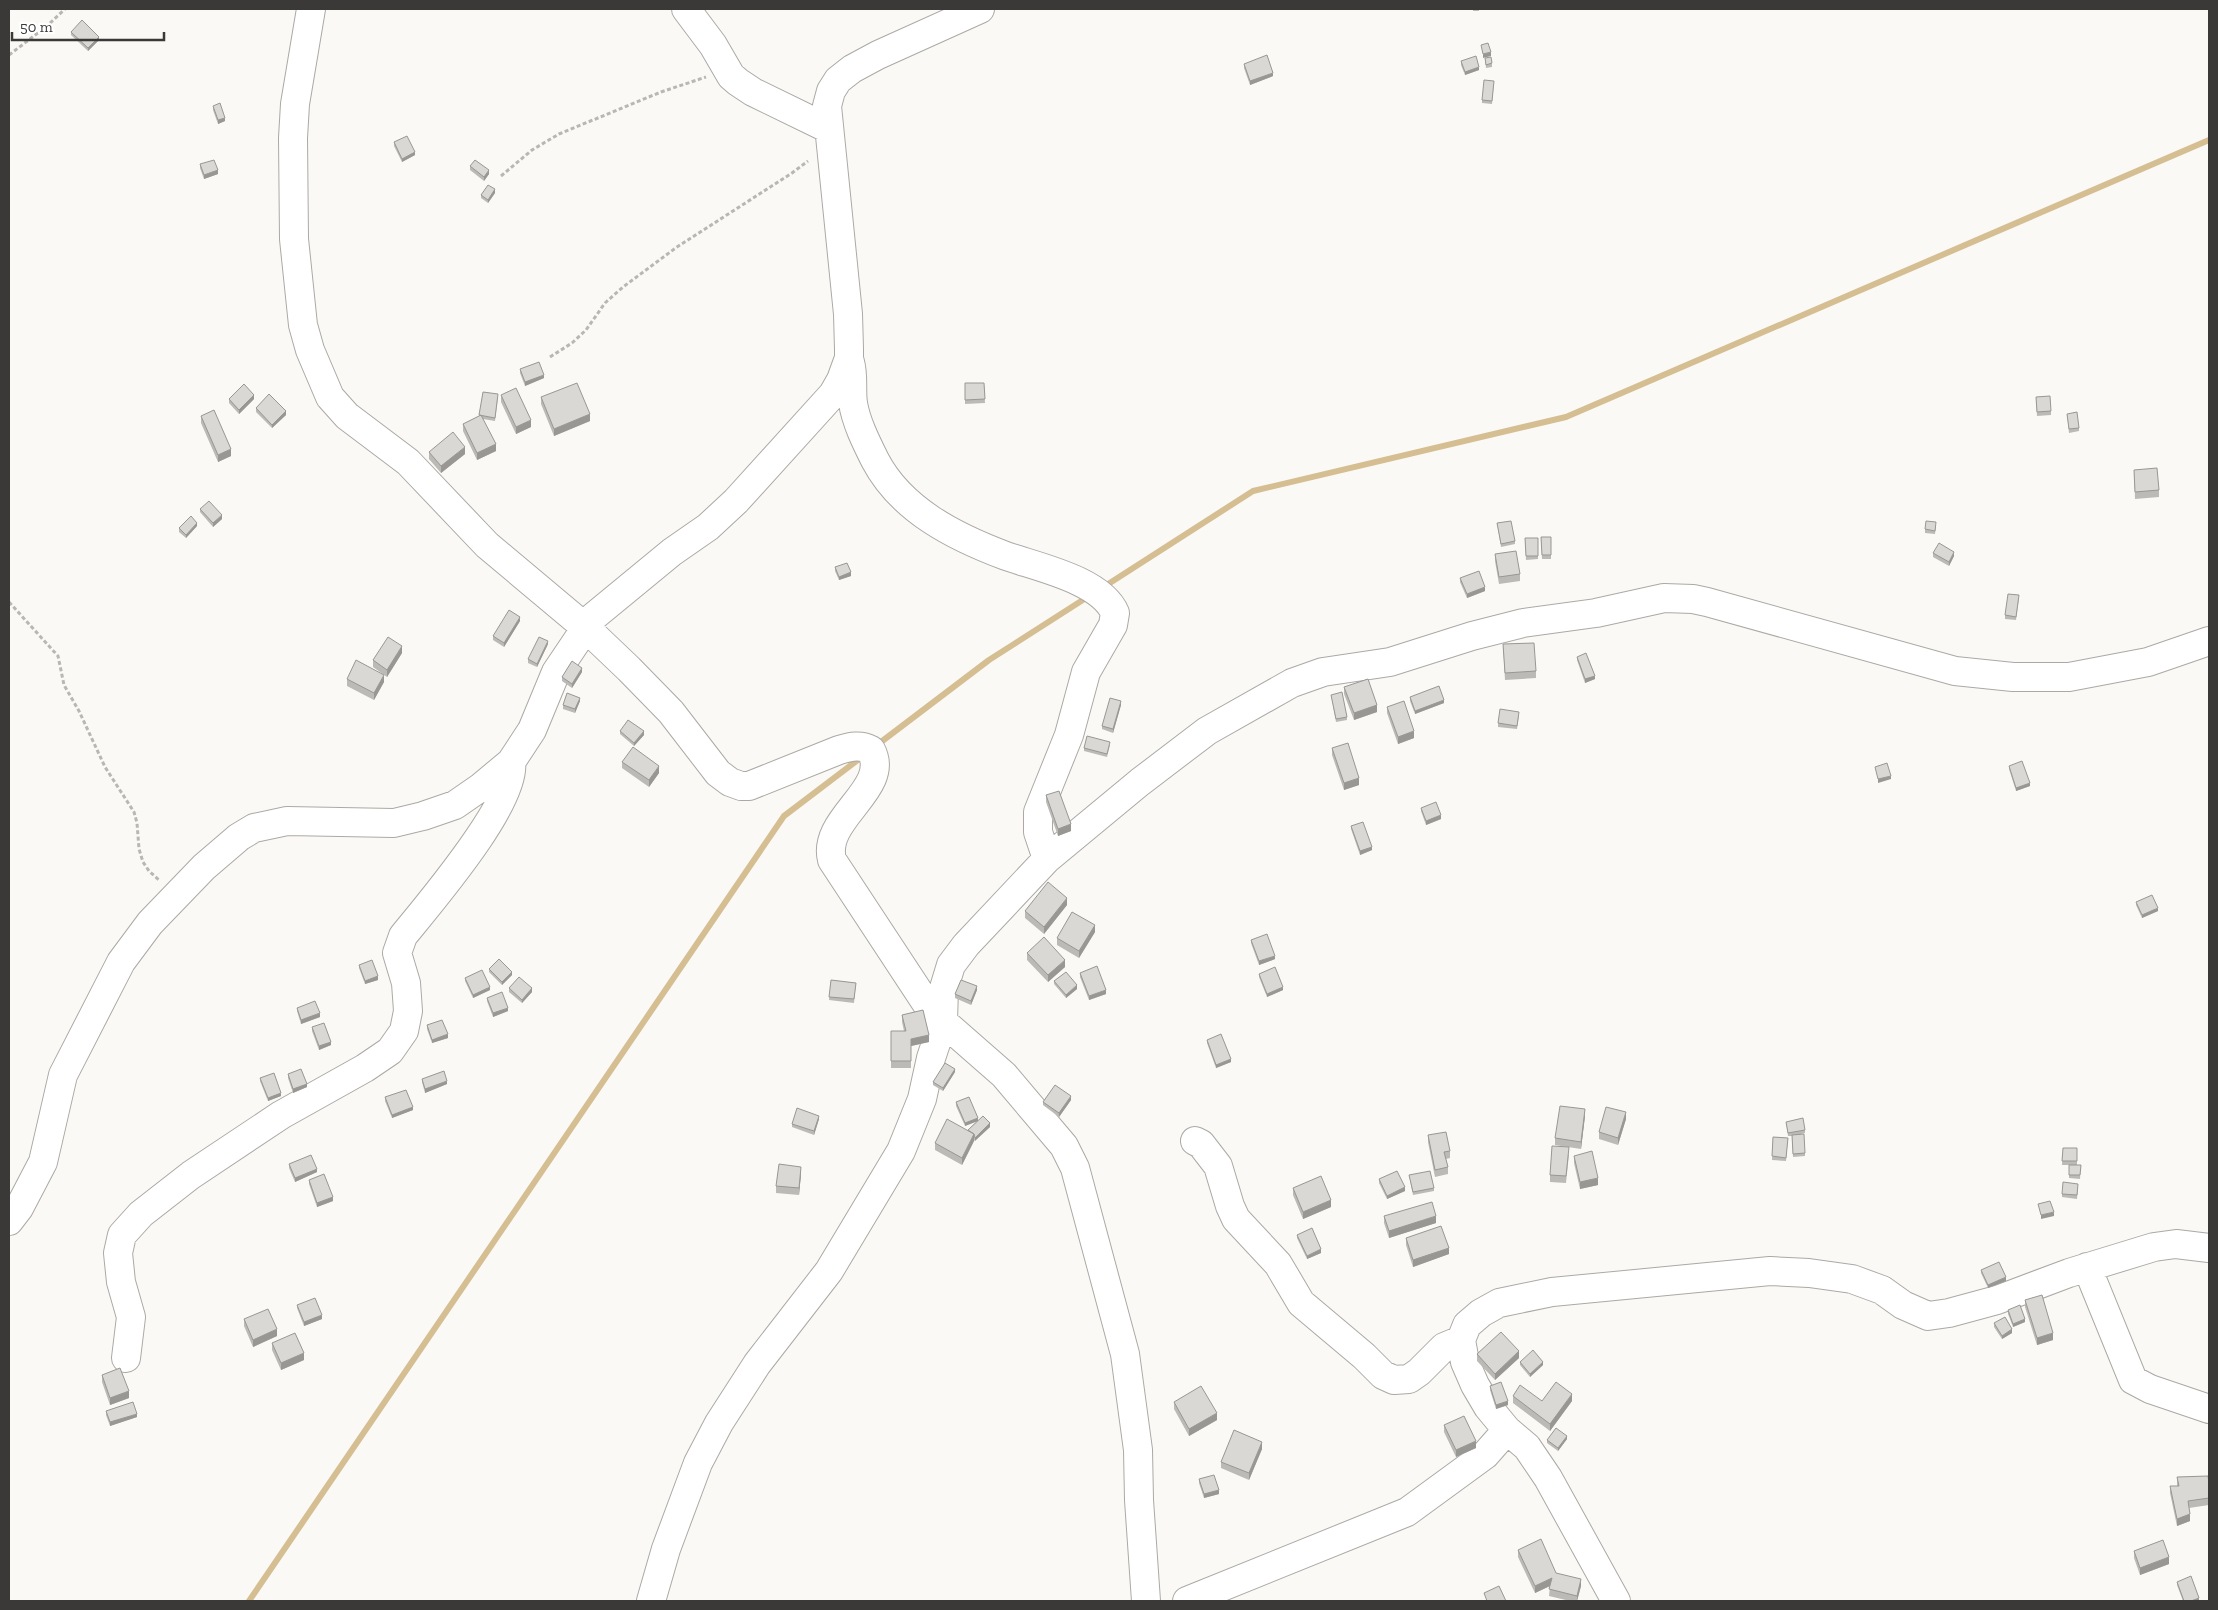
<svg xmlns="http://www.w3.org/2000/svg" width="2218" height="1610" font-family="'Zilla Slab',serif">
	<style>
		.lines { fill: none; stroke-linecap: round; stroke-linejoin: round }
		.stream { stroke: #d5be92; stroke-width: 6 }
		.minor-casing { stroke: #aca9a5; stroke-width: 30 }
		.path { stroke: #b9b7b4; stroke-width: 3; stroke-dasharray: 4 2.5; stroke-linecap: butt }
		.minor { stroke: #fff; stroke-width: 28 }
		.wall { fill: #bbbab6 }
		.shaded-wall { fill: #999794 }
		.building { fill: #dad8d4; stroke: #999794 }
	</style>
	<rect width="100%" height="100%" fill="#fbf9f5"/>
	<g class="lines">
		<path class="stream" d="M1102 588 1253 491 1566 417 2209 140
			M877 745 989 660 1089 596
			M249 1601 784 816 863 756"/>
		<defs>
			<path id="minor" d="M311 9 295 104 293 138 294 239 303 325 310 350 330 397 347 416 408 462 487 545 586 628 629 669 671 712 718 773 730 782 741 786H749L839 750C850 747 860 744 871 750 892 789 821 818 832 860L932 1012 1004 1075 1064 1146 1075 1168 1125 1354 1138 1450 1139 1500 1146 1601
				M686 9 713 45 731 76 738 82 753 92 829 129
				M850 362C854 376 851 389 853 403 856 422 866 442 875 460 901 510 955 537 1006 556 1037 567 1101 580 1115 613L1113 625 1086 672 1069 735 1038 812V832L1047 859
				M1195 1141 1201 1144 1218 1166 1230 1206 1236 1219 1278 1264 1301 1303 1364 1356 1383 1375 1394 1380 1409 1379 1419 1372 1444 1347 1461 1340
				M9 1221 19 1208 43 1162 63 1075 121 962 150 923 204 867 239 837 254 828 287 821 394 823 423 816 455 805 481 787 511 762 532 730 556 672 593 617 672 552 708 527 736 501 833 394 841 380 849 358V349L848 314 827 106 831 91 838 80 852 69 878 55 980 9
				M2087 1267 2133 1380 2150 1389 2209 1409
				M126 1358 131 1317 121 1282 118 1253 122 1235 141 1214 191 1175 281 1115 365 1068 390 1051 404 1031 408 1011 406 983 397 953 403 936C428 905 518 801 511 762
				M651 1601 666 1549 698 1463 719 1423 757 1364 829 1271 901 1151 922 1099 931 1058 943 1022 944 988 951 965 966 945 1047 859 1140 782 1207 731 1292 683 1323 672 1390 662 1472 636 1523 623 1596 613 1664 598 1693 599 1707 602 1955 671 2013 677H2069L2148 662 2209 641
				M1187 1601 1407 1512 1485 1455 1507 1430
				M1616 1601 1548 1478 1527 1447 1507 1430 1488 1407 1475 1385 1465 1362 1461 1340 1467 1325 1481 1313 1499 1303 1552 1292 1770 1271 1809 1273 1852 1279 1882 1290 1903 1305 1928 1316 1949 1313 1997 1300 2069 1273 2154 1247 2176 1244 2209 1248"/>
		</defs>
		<use href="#minor" class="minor-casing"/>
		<path class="path" d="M9 55 47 26 65 9
			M501 176 532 150 559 134 661 92 706 77
			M550 357 572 343 586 330 605 303 623 287 677 247 792 173 808 161
			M9 602 58 656 64 685 79 711 105 767 134 812 137 823 139 849 143 862 149 871 159 880"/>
		<use href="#minor" class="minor"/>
	</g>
	<path class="wall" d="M1473 9H1479V11H1473Z
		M71 32 99 40 88 51 71 35Z
		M1485 58 1492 63V67L1486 68Z
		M1461 61 1479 70 1465 75 1461 65Z
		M1244 64 1273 76 1250 85 1244 68Z
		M1494 81 1492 104 1482 103V100Z
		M213 106 225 121 218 124 213 110Z
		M394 142 415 155 402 162 394 146Z
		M200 164 218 174 204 179 200 168Z
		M470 166 489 174 484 181 470 170Z
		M495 193 488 203 481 198V195Z
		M520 369 544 378 525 386 520 373Z
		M965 383H984L985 403 965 404Z
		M483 392 498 397 495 421 483 419 496 451 477 460 463 431V424L479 416Z
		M501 395 531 427 516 434 501 402Z
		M541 397 590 421 554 436 541 404Z
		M229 399H254L239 414 229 403Z
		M2036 400 2051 411V415L2037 416Z
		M256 408 286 415 272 428 256 412Z
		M2067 414 2079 428V431L2069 433Z
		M201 416 231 456 218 462 201 423Z
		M429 452 465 454 441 473 429 459Z
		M2134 470 2159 490V497L2135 499Z
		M200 509 222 519 213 527 200 512Z
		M1497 523 1515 541V544L1501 547Z
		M197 526 186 538 179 532V528Z
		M1936 526 1935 534 1925 533V529Z
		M1541 537H1551V559H1542Z
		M1525 538H1538V559L1526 560Z
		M1933 553 1954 556 1949 566 1933 557Z
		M1495 554 1520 574V581L1499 584 1495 561Z
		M835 567 851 576 839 580 835 571Z
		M1460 578 1485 591 1467 598 1460 582Z
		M2019 598 2016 620 2005 619V615Z
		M520 621 504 647 493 640V636Z
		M548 644 537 667 528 663V659Z
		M1503 644 1536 671V678L1505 680Z
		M402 653 387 677 373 667V660Z
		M1577 657 1595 679 1585 683 1577 660Z
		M582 672 572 688 562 681V677Z
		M347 679 384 682 374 700 347 686Z
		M1344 687 1377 712 1354 720 1344 694Z
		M1331 695 1347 717V720L1336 722Z
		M1410 697 1444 703 1415 714 1410 701Z
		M580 701 575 713 563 709V705Z
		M1121 705 1113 733 1102 729V726Z
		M1387 707 1414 738 1398 744 1387 713Z
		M1519 715 1517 729 1498 727V723Z
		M620 731 644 735 634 746 620 734Z
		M1110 745 1107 757 1084 751V748Z
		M1332 748 1359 785 1344 790 1332 755Z
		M622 762 659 773 649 787 622 768Z
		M2009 766 2030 786 2016 791 2009 769Z
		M1046 795 1071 831 1058 836 1046 802Z
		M1421 808 1441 819 1426 825 1421 811Z
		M1351 826 1372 850 1360 855 1351 829Z
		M2136 902 2158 911 2142 918 2136 905Z
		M1067 905 1044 934 1025 918V911Z
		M1095 932 1079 958 1057 945V938Z
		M1251 940 1275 959 1259 965 1251 943Z
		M1027 953 1065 967 1048 982 1027 960Z
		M359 965 378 980 365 984 359 968Z
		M489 969 512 975 502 985 489 972Z
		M1080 973 1106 994 1089 1000 1080 977Z
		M1259 974 1283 990 1267 997 1259 977Z
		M465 978 490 990 473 998 465 981Z
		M831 980 856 983 854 1003 829 1000Z
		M1054 981 1077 989 1066 998 1054 984Z
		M509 988 532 992 522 1003 509 992Z
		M977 990 971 1005 955 998V994Z
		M487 998 508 1011 493 1017 487 1001Z
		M297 1008 320 1017 301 1024 297 1011Z
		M902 1015 929 1042 911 1046V1068H891V1031H904L902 1022Z
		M427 1025 448 1038 432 1043 427 1029Z
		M312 1027 331 1045 319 1050 312 1031Z
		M1207 1040 1231 1062 1216 1068 1207 1043Z
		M955 1072 943 1091 933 1085V1082Z
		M288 1074 307 1087 293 1093 288 1078Z
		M260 1078 281 1096 268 1101 260 1081Z
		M422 1079 447 1084 425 1093 422 1082Z
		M385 1097 413 1110 392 1118 385 1101Z
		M1071 1100 1059 1117 1043 1105V1102Z
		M956 1102 978 1121 990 1127 974 1141 962 1165 935 1150V1143L968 1130 977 1121 965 1126 956 1106Z
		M1585 1116 1581 1149 1555 1145V1138Z
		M819 1119 814 1135 792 1127V1124Z
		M1626 1119 1618 1145 1599 1139V1132Z
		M1786 1122 1805 1130V1133L1797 1135 1805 1153V1156L1793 1157 1792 1136H1788Z
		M1428 1135 1450 1151V1158L1446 1159 1448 1167V1174L1435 1177 1428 1142Z
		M1773 1137 1788 1138 1786 1161 1772 1160Z
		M2063 1148H2077V1165H2062Z
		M1569 1154 1566 1183 1550 1182V1175Z
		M1574 1156 1598 1185 1580 1189 1574 1163Z
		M289 1164 317 1172 295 1182 289 1168Z
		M2069 1165H2081L2080 1179 2069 1178Z
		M801 1174 799 1195 776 1193V1186Z
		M1409 1175 1434 1188V1191L1413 1195Z
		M1379 1179 1405 1191 1387 1199 1379 1183Z
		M309 1180 333 1201 317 1207 309 1184Z
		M2078 1187 2077 1199 2062 1197V1194Z
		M1293 1188 1331 1207 1303 1219 1293 1195Z
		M1384 1216 1436 1223 1389 1238 1384 1223Z
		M1297 1235 1321 1253 1307 1259 1297 1238Z
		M1406 1238 1449 1254 1413 1267 1406 1245Z
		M1981 1270 2006 1281 1988 1288 1981 1273Z
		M2025 1300 2053 1340 2037 1345 2025 1307Z
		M297 1305 322 1319 304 1326 297 1308Z
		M2008 1310 2025 1322 2013 1327 2008 1314Z
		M244 1319 277 1336 253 1347 244 1326Z
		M1994 1323 2012 1333 2002 1339 1994 1327Z
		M272 1343 304 1360 281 1370 272 1350Z
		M1477 1354 1519 1358 1495 1380 1477 1361Z
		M1520 1362 1543 1365 1530 1377 1520 1365Z
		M102 1375 129 1398 110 1405 102 1382Z
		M1490 1386 1508 1405 1496 1409 1490 1390Z
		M1513 1396 1542 1401H1572L1550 1431 1513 1403Z
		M1174 1402 1217 1420 1189 1436 1174 1409Z
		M106 1411 137 1417 110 1426 106 1415Z
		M1444 1425 1476 1448 1456 1457 1444 1432Z
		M1567 1439 1558 1451 1547 1443V1440Z
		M1262 1449 1249 1480 1221 1468V1462Z
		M2177 1477 2209 1483V1505L2189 1508 2190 1521 2177 1526 2170 1493V1486H2177Z
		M1199 1479 1219 1494 1204 1498 1199 1483Z
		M1518 1550 1556 1573 1581 1586 1577 1601H1570L1549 1596 1550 1586 1535 1593 1518 1557Z
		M2134 1551 2169 1564 2140 1575 2134 1558Z
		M2177 1582 2199 1601H2183L2177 1585Z"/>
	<path class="shaded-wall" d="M99 37V40L88 51V48Z
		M1491 52V56L1483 58V54Z
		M1479 67V70L1465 75V72Z
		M1273 73V76L1250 85V81Z
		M225 118V121L218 124V120Z
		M415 152V155L402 162V159Z
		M218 170V174L204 179V175Z
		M489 170V174L484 181V177Z
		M495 189V193L488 203V200Z
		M544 375V378L525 386V382Z
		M254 395V399L239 414V410Z
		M286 411V415L272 428V425Z
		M590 414V421L554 436V429Z
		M531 420V427L516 434V427Z
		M496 444V451L477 460V453Z
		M465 447V454L441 473V466Z
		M231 449V456L218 462V455Z
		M222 515V519L213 527V523Z
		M197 523V526L186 538V535Z
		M1954 552V556L1949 566V562Z
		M851 572V576L839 580V577Z
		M1485 587V591L1467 598V594Z
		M520 617V621L504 647V643Z
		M548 641V644L537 667V664Z
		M402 646V653L387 677V670Z
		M582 668V672L572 688V684Z
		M384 675V682L374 700V693Z
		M1595 676V679L1585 683V679Z
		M580 698V701L575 713V709Z
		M1444 700V703L1415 714V711Z
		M1121 701V705L1113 733V729Z
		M1377 705V712L1354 720V713Z
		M644 731V735L634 746V743Z
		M1414 731V738L1398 744V737Z
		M659 766V773L649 787V780Z
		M1891 776V779L1878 783V779Z
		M1359 778V785L1344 790V783Z
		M2030 783V786L2016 791V788Z
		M1441 815V819L1426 825V821Z
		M1071 824V831L1058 836V829Z
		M1372 847V850L1360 855V851Z
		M1067 898V905L1044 934V927Z
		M2158 908V911L2142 918V915Z
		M1095 925V932L1079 958V951Z
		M1275 956V959L1259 965V961Z
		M1065 960V967L1048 982V975Z
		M512 972V975L502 985V982Z
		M378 976V980L365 984V981Z
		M1077 985V989L1066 998V995Z
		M977 986V990L971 1005V1001Z
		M490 987V990L473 998V995Z
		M1283 987V990L1267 997V994Z
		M532 988V992L522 1003V1000Z
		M1106 990V994L1089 1000V996Z
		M508 1008V1011L493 1017V1013Z
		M320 1013V1017L301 1024V1020Z
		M448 1034V1038L432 1043V1040Z
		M929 1035V1042L911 1046V1039Z
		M331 1042V1045L319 1050V1046Z
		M1231 1059V1062L1216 1068V1065Z
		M955 1069V1072L943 1091V1088Z
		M447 1081V1084L425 1093V1089Z
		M307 1084V1087L293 1093V1089Z
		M281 1093V1096L268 1101V1098Z
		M1071 1096V1100L1059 1117V1113Z
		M413 1107V1110L392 1118V1115Z
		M1585 1109V1116L1581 1149V1142Z
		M1626 1112V1119L1618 1145V1138Z
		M819 1116V1119L814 1135V1131Z
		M978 1118V1121L965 1126V1123Z
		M990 1123V1127L975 1141V1138Z
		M974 1134V1141L962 1165V1158Z
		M801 1167V1174L799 1195V1188Z
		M317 1169V1172L295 1182V1178Z
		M1598 1178V1185L1580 1189V1182Z
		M1405 1187V1191L1387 1199V1196Z
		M333 1197V1201L317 1207V1203Z
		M1331 1200V1207L1303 1219V1212Z
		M2054 1212V1216L2041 1219V1215Z
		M1436 1216V1223L1389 1238V1231Z
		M1449 1248V1254L1413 1267V1260Z
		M1321 1249V1253L1307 1259V1256Z
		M2006 1277V1281L1988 1288V1285Z
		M322 1315V1319L304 1326V1322Z
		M2025 1319V1322L2013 1327V1324Z
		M277 1329V1336L253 1347V1340Z
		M2012 1329V1333L2002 1339V1336Z
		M2053 1333V1340L2037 1345V1338Z
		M1519 1351V1358L1495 1380V1374Z
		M304 1353V1360L281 1370V1363Z
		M1543 1362V1365L1530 1377V1374Z
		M129 1391V1398L110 1405V1398Z
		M1572 1394V1401L1550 1431V1424Z
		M1508 1401V1405L1496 1409V1405Z
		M1217 1413V1420L1189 1436V1429Z
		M137 1414V1417L110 1426V1422Z
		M1567 1436V1439L1558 1451V1448Z
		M1476 1441V1448L1456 1457V1450Z
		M1262 1442V1449L1249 1480V1473Z
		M1219 1490V1494L1204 1498V1494Z
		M2190 1514V1521L2177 1526V1519Z
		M2169 1557V1564L2140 1575V1568Z
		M1552 1578V1585L1535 1593V1586Z
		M1581 1579V1586L1577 1601V1596Z
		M2199 1598V1601H2191Z"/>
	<path class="building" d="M82 20 99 37 88 48 71 32Z
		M1488 43 1491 52 1483 54 1481 45Z
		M1267 55 1273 73 1250 81 1244 64Z
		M1476 56 1479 67 1465 72 1461 61Z
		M1491 57 1492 63 1486 65 1485 58Z
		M1484 80 1494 81 1492 101 1482 100Z
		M220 103 225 118 218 120 213 106Z
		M407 136 415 152 402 159 394 142Z
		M214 160 218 170 204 175 200 164Z
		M475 160 489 170 484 177 470 166Z
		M488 185 495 189 488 200 481 195Z
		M539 362 544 375 525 382 520 369Z
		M577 383 590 414 554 429 541 397Z
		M965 383H984L985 399 965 400Z
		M244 384 254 395 239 410 229 399Z
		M516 388 531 420 516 427 501 395Z
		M483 392 498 394 495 418 479 415Z
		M269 394 286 411 272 425 256 408Z
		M2050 396 2051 411 2037 412 2036 397Z
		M214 410 231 449 218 455 201 416Z
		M2077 412 2079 428 2069 429 2067 414Z
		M481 415 496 444 477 453 463 424Z
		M453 432 465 447 441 466 429 452Z
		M2157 468 2159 490 2135 492 2134 470Z
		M209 501 222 515 213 523 200 509Z
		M191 516 197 523 186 535 179 528Z
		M1511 521 1515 541 1501 544 1497 523Z
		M1926 521 1936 522 1935 531 1925 529Z
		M1541 537H1551V555H1542Z
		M1525 538H1538V556H1526Z
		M1939 543 1954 552 1949 562 1933 553Z
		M1516 551 1520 574 1499 577 1495 554Z
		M847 563 851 572 839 577 835 567Z
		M1479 571 1485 587 1467 594 1460 578Z
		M2008 594 2019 595 2016 617 2005 615Z
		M509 610 520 617 504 643 493 636Z
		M388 637 402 646 387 670 373 660Z
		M539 637 548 641 537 664 528 659Z
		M1534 643 1536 671 1505 673 1503 644Z
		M1586 653 1595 676 1585 679 1577 657Z
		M356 660 384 675 374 693 347 679Z
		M572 661 582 668 572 684 562 677Z
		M1368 679 1377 705 1354 713 1344 687Z
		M1439 686 1444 700 1415 711 1410 697Z
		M1342 692 1347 717 1336 719 1331 695Z
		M567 693 580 698 575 709 563 705Z
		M1110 698 1121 701 1113 729 1102 726Z
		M1404 701 1414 731 1398 737 1387 707Z
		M1500 709 1519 712 1517 726 1498 723Z
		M628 720 644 731 634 743 620 731Z
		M1087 736 1110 742 1107 754 1084 748Z
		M1348 743 1359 778 1344 783 1332 748Z
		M633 747 659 766 649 780 622 762Z
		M2022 761 2030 783 2016 788 2009 766Z
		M1887 763 1891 776 1878 779 1875 767Z
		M1059 791 1071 824 1058 829 1046 795Z
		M1436 802 1441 815 1426 821 1421 808Z
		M1363 822 1372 847 1360 851 1351 826Z
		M1048 882 1067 898 1044 927 1025 911Z
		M2152 895 2158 908 2142 915 2136 902Z
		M1072 912 1095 925 1079 951 1057 938Z
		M1267 934 1275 956 1259 961 1251 940Z
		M1044 937 1065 960 1048 975 1027 953Z
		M499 959 512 972 502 982 489 969Z
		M372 960 378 976 365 981 359 965Z
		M1097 966 1106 990 1089 996 1080 973Z
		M1275 967 1283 987 1267 994 1259 974Z
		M482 970 490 987 473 995 465 978Z
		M1066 972 1077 985 1066 995 1054 981Z
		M519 977 532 988 522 1000 509 988Z
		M831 980 856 983 854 999 829 997Z
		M961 980 977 986 971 1001 955 994Z
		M502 992 508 1008 493 1013 487 998Z
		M315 1001 320 1013 301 1020 297 1008Z
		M923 1010 929 1035 911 1039V1061H891V1031H906L902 1015Z
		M442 1020 448 1034 432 1040 427 1025Z
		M324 1023 331 1042 319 1046 312 1027Z
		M1221 1034 1231 1059 1216 1065 1207 1040Z
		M945 1063 955 1069 943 1088 933 1082Z
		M301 1069 307 1084 293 1089 288 1074Z
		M444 1071 447 1081 425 1089 422 1079Z
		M274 1073 281 1093 268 1098 260 1078Z
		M1055 1085 1071 1096 1059 1113 1043 1102Z
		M406 1090 413 1107 392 1115 385 1097Z
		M969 1097 978 1118 965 1123 956 1102Z
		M1560 1106 1585 1109 1581 1142 1555 1138Z
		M1606 1107 1626 1112 1618 1138 1599 1132Z
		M797 1108 819 1116 814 1131 792 1124Z
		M983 1116 990 1123 975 1138 974 1134 968 1130Z
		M1803 1118 1805 1130 1788 1133 1786 1122Z
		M947 1119 974 1134 962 1158 935 1143Z
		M1446 1132 1450 1151 1444 1152 1448 1167 1435 1170 1428 1135Z
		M1804 1134 1805 1153 1793 1154 1792 1135Z
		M1773 1137 1788 1138 1786 1158 1772 1156Z
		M1552 1146 1569 1147 1566 1176 1550 1175Z
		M2063 1148H2077V1161H2062Z
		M1592 1151 1598 1178 1580 1182 1574 1156Z
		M311 1155 317 1169 295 1178 289 1164Z
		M779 1164 801 1167 799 1188 776 1186Z
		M2069 1165H2081L2080 1175H2069Z
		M1397 1171 1405 1187 1387 1196 1379 1179Z
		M1430 1171 1434 1188 1413 1192 1409 1175Z
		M324 1174 333 1197 317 1203 309 1180Z
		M1321 1176 1331 1200 1303 1212 1293 1188Z
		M2063 1182 2078 1184 2077 1195 2062 1194Z
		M2050 1201 2054 1212 2041 1215 2038 1204Z
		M1432 1202 1436 1216 1389 1231 1384 1216Z
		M1441 1226 1449 1248 1413 1260 1406 1238Z
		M1312 1228 1321 1249 1307 1256 1297 1235Z
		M1999 1262 2006 1277 1988 1285 1981 1270Z
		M2042 1295 2053 1333 2037 1338 2025 1300Z
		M315 1298 322 1315 304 1322 297 1305Z
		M2020 1305 2025 1319 2013 1324 2008 1310Z
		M268 1309 277 1329 253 1340 244 1319Z
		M2005 1317 2012 1329 2002 1336 1994 1323Z
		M1501 1332 1519 1351 1495 1374 1477 1354Z
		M295 1333 304 1353 281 1363 272 1343Z
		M1533 1350 1543 1362 1530 1374 1520 1362Z
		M120 1368 129 1391 110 1398 102 1375Z
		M1501 1382 1508 1401 1496 1405 1490 1386Z
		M1556 1382 1572 1394 1550 1424 1513 1396 1520 1385 1542 1401Z
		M1201 1386 1217 1413 1189 1429 1174 1402Z
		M133 1402 137 1414 110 1422 106 1411Z
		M1464 1416 1476 1441 1456 1450 1444 1425Z
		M1556 1428 1567 1436 1558 1448 1547 1440Z
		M1234 1430 1262 1442 1249 1473 1221 1462Z
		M1214 1475 1219 1490 1204 1494 1199 1479Z
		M2208 1476 2209 1483V1498L2188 1501 2190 1514 2177 1519 2170 1486H2179L2177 1477Z
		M1541 1539 1556 1573 1581 1579 1577 1596 1549 1589 1552 1578 1535 1586 1518 1550Z
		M2163 1540 2169 1557 2140 1568 2134 1551Z
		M2191 1576 2199 1598 2191 1601H2184L2177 1582Z
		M1499 1586 1506 1601H1487L1484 1593Z"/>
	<rect width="2218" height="1610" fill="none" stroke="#3a3938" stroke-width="20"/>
	<path d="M12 32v8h152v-8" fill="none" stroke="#3a3938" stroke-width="2.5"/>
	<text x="20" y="32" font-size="15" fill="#3a3938" stroke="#ffffff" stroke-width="4" paint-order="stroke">50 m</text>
</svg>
